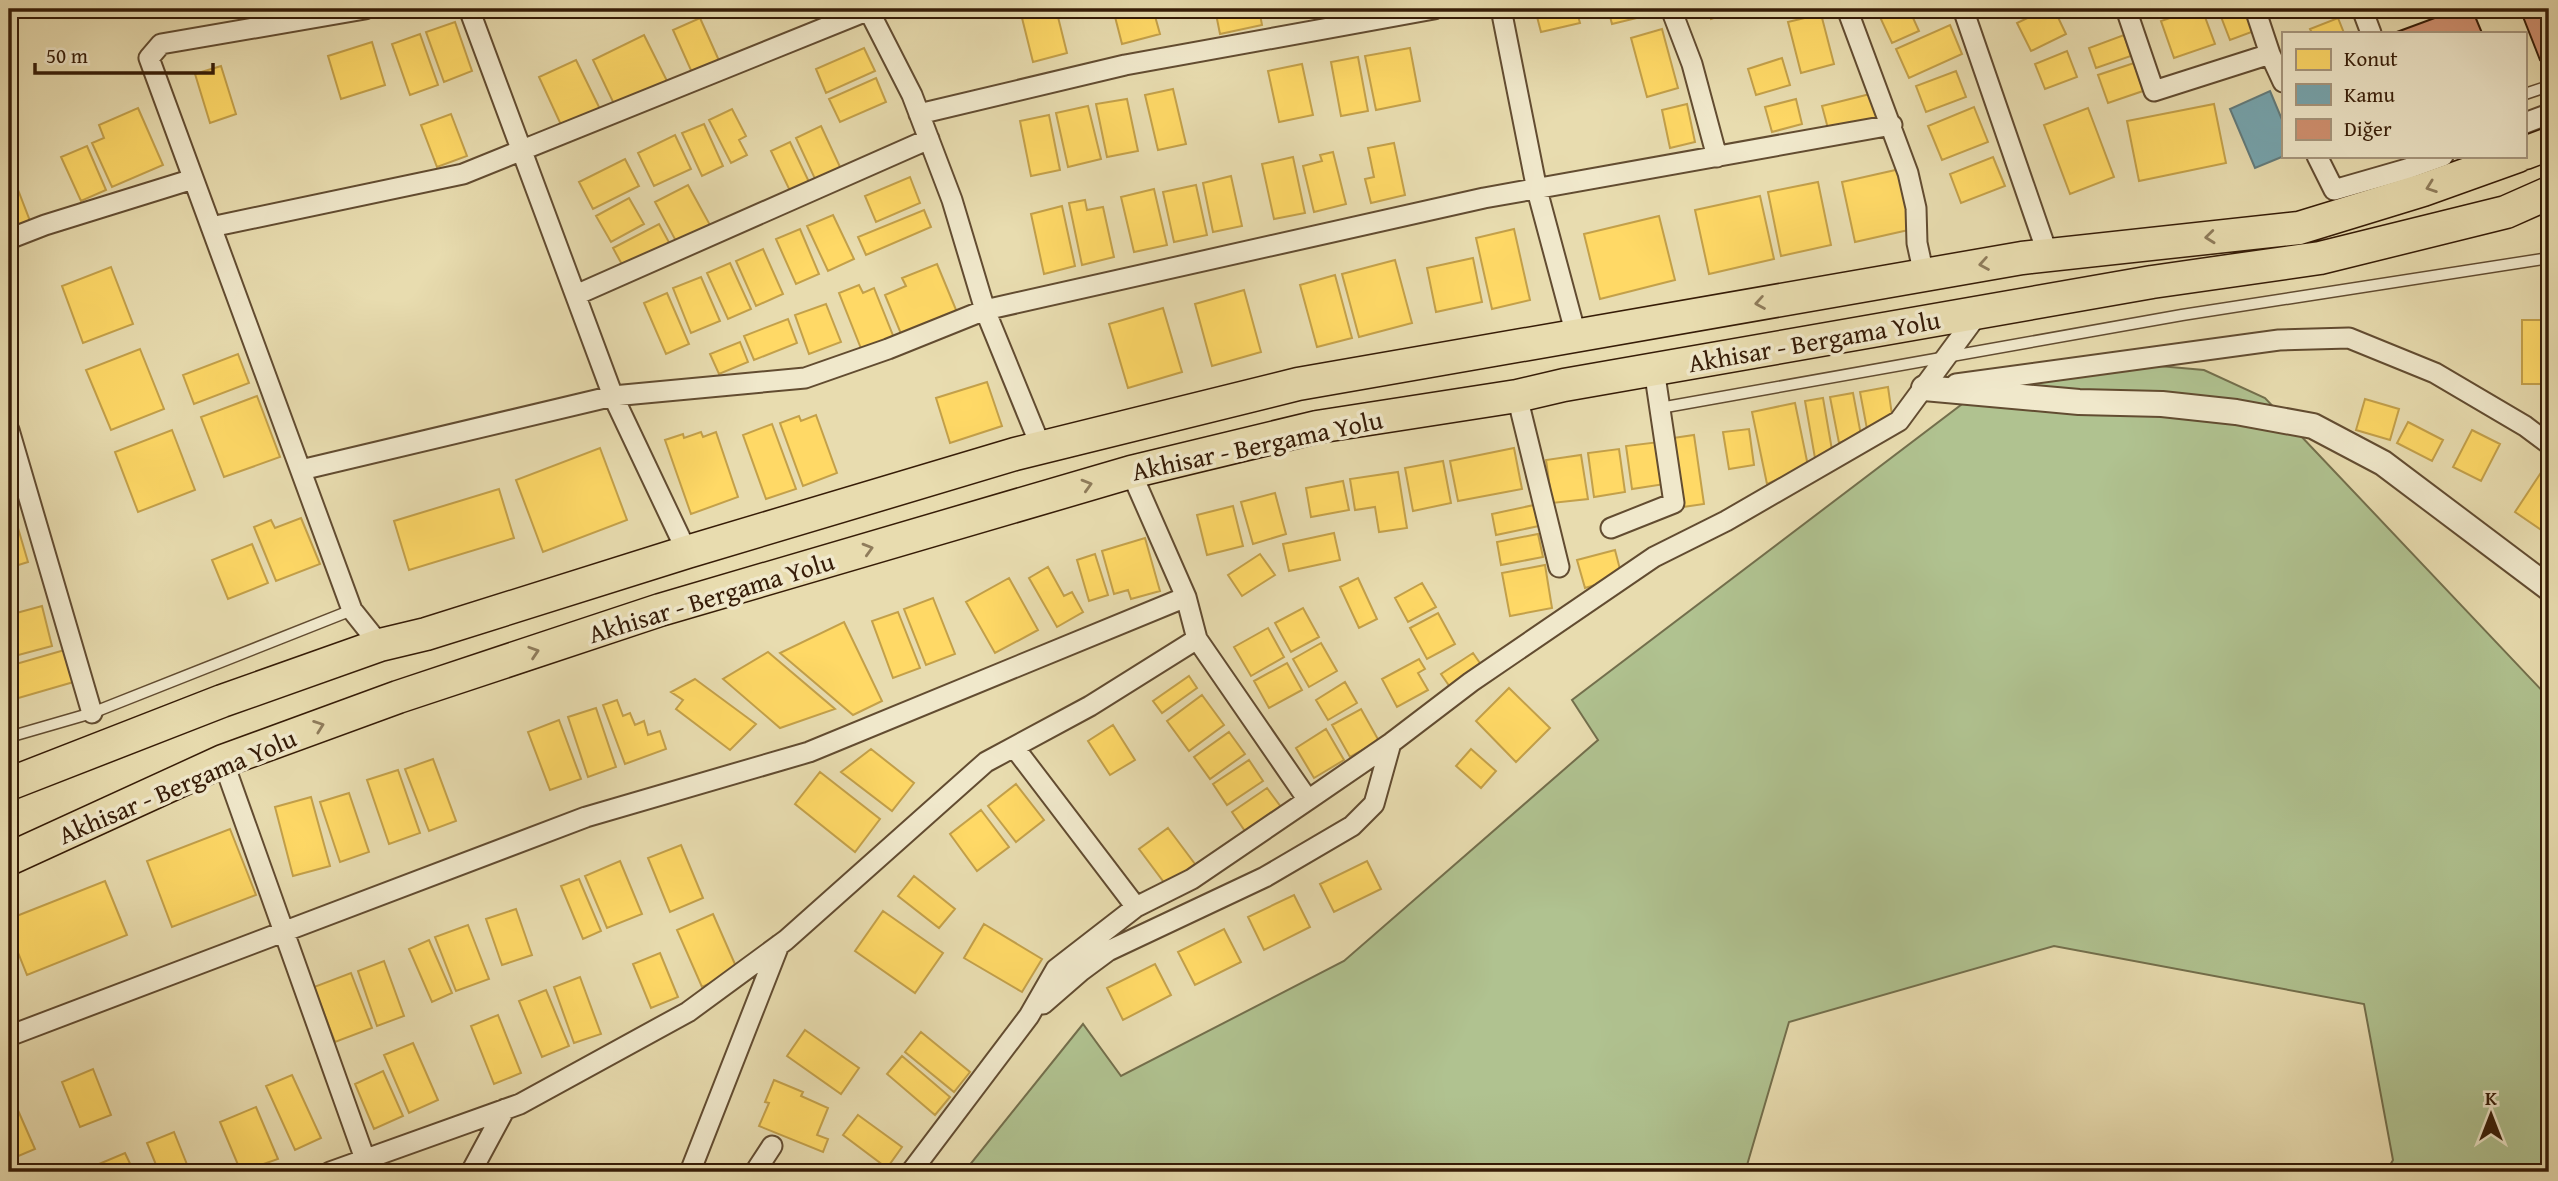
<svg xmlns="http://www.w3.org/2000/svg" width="2558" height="1181" font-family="'Gentium Book Plus',serif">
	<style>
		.green { fill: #b0c290; stroke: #736f4c; stroke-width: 2 }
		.homes { fill: #ffd966; stroke: #c3a04a; stroke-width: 2 }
		.public { fill: #76a5af; stroke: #637c7d; stroke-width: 2 }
		.building { fill: #d19171; stroke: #361c07; stroke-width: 2 }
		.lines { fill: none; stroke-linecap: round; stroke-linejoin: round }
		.service-casing { stroke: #624c31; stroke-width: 13 }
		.minor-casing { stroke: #624c31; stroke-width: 23 }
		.tertiary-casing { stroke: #624c31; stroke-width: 28 }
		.primary-casing { stroke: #361c07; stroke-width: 35 }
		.service { stroke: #f0e8cb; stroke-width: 10 }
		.minor { stroke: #f0e8cb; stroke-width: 19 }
		.tertiary { stroke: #f0e8cb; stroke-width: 24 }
		.primary { stroke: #e8dcaf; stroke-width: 32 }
		.oneway { stroke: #8f7c5b }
		.labels { text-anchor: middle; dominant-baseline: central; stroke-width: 7; stroke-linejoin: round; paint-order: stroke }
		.street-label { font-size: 26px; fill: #361c07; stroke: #f0e8cb }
	</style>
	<rect width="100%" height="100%" fill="#e8dcaf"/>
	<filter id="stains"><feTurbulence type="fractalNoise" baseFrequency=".00286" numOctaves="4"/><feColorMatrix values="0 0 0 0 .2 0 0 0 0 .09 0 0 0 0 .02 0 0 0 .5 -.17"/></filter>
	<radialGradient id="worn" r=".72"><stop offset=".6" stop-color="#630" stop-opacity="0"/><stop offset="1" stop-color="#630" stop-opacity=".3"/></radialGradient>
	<path class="green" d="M2148 365 2204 370 2265 398 2549 698V1172H2386L2393 1160 2364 1004 2054 946 1789 1022 1745 1172H964L1083 1024 1121 1076 1344 961 1598 740 1572 700 1982 389Z"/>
	<path class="homes" d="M1024 9H1056L1067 53 1033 62 1020 10Z
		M1113 9H1153L1160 34 1122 44Z
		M1215 9H1259L1262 25 1220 34Z
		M1535 9H1576L1580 23 1541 32Z
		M1608 9H1652L1653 14 1612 24Z
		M1708 9H1740L1711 19Z
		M1897 9H1909L1919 31 1892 43 1880 17Z
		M2046 9H2054L2066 34 2031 51 2017 23Z
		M2196 9H2202L2215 44 2174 58 2161 21Z
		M2218 9H2249L2257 30 2230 40Z
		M1821 14 1834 64 1801 73 1788 22Z
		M700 18 721 65 694 77 673 30Z
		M2338 18 2344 33H2312L2310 29Z
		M455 22 472 71 444 82 426 32Z
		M1950 25 1962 54 1909 78 1896 49Z
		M1662 29 1678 88 1647 97 1631 38Z
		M420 34 438 85 410 95 392 44Z
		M644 35 667 81 615 106 593 60Z
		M2124 35 2131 56 2096 68 2089 48Z
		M372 42 385 85 341 99 328 56Z
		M864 48 875 71 826 93 816 69Z
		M1410 48 1420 101 1376 110 1365 56Z
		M2067 51 2077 77 2045 89 2035 64Z
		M1358 57 1368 111 1341 116 1331 62Z
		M1782 58 1790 85 1756 95 1748 69Z
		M576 60 600 109 562 127 539 77Z
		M2134 63 2143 91 2108 103 2098 75Z
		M1302 64 1313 115 1279 122 1268 71Z
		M221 66 236 114 210 123 195 74Z
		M1956 71 1966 97 1926 112 1916 86Z
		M876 78 886 102 840 122 829 99Z
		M1173 89 1186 144 1158 150 1145 95Z
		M1878 92 1885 122 1830 136 1822 106Z
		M1127 99 1138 151 1107 157 1096 104Z
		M1796 99 1802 124 1772 132 1765 107Z
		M1687 104 1695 142 1670 148 1662 110Z
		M2214 104 2226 163 2139 181 2127 121Z
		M1088 106 1101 159 1068 167 1056 113Z
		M1974 107 1988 142 1942 160 1928 126Z
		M138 108 163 165 112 187 92 143 104 138 99 125Z
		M2088 108 2114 177 2070 194 2044 125Z
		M732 109 746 136 739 140 747 155 731 163 709 120Z
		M451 114 467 156 437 167 421 125Z
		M1049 115 1060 170 1031 176 1020 121Z
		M704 124 723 166 702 176 682 133Z
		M821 126 841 169 816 181 796 138Z
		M675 135 691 169 654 186 638 153Z
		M790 142 810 184 791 193 771 151Z
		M1394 143 1405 195 1371 203 1365 179 1374 177 1368 148Z
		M87 146 106 190 81 201 61 157Z
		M1333 152 1346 204 1314 212 1303 166 1322 161 1320 155Z
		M1293 157 1305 213 1274 219 1262 164Z
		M1993 157 2005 186 1961 203 1950 174Z
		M625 159 639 186 593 209 579 182Z
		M10 169 30 221 9 229V170Z
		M1900 169 1913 229 1855 242 1842 182Z
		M1231 176 1242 226 1213 232 1203 183Z
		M910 177 920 203 876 222 865 196Z
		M1818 182 1831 245 1781 256 1768 192Z
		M688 185 710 225 677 243 655 202Z
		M1196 185 1207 235 1174 242 1163 192Z
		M1154 189 1167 245 1134 252 1121 197Z
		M1760 196 1774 259 1709 274 1695 210Z
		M629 198 644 224 611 242 596 216Z
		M1085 200 1087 210 1103 207 1114 257 1082 265 1069 203Z
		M1062 206 1075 266 1044 274 1031 214Z
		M924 210 931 227 866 255 858 237Z
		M833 215 854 259 828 271 807 226Z
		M1659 216 1675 280 1600 299 1584 234Z
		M659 224 671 246 625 270 613 248Z
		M800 229 819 274 796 284 776 239Z
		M1514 229 1530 300 1492 309 1476 238Z
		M763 249 783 294 756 306 736 261Z
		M1473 258 1482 302 1436 312 1427 268Z
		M1395 260 1412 323 1359 337 1342 274Z
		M730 263 751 309 728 319 707 273Z
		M937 264 959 317 904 341 885 295 906 286 902 278Z
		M111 267 133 324 83 343 62 286Z
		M1335 275 1352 338 1317 347 1300 285Z
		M701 277 720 321 691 333 673 288Z
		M859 285 863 293 874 288 896 343 864 356 839 293Z
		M1244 290 1261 352 1212 366 1195 304Z
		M667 293 689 344 666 354 644 303Z
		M826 304 841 342 809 354 795 315Z
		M1163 308 1182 372 1128 388 1109 324Z
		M788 319 797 343 754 360 744 336Z
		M2522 320H2549V397H2541V384H2522Z
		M740 342 748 362 719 374 710 354Z
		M140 349 164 409 111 430 86 370Z
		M238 354 249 383 194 404 183 375Z
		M987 382 1002 426 950 443 936 398Z
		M1888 387 1892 415 1867 429 1860 392Z
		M1853 393 1861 435 1839 443 1830 397Z
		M257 396 280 457 224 477 201 417Z
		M1823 398 1832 450 1815 458 1805 401Z
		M2365 399 2399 409 2390 440 2356 430Z
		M1795 403 1808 466 1767 484 1752 412Z
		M816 415 837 473 803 486 780 423 799 416 801 421Z
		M2408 422 2443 440 2432 461 2397 443Z
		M772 424 796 489 766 499 743 435Z
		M1749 429 1754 465 1729 469 1723 432Z
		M172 430 195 490 138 512 115 452Z
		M2472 430 2500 444 2481 481 2453 467Z
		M701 432 703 437 716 432 738 497 691 514 665 440 683 434 684 438Z
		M1694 435 1704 504 1676 508 1666 439Z
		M1659 442 1665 484 1632 489 1626 446Z
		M600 448 627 520 543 552 516 480Z
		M1514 448 1522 489 1458 501 1450 461Z
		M1619 449 1625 492 1594 497 1588 453Z
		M1581 455 1588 499 1552 503 1546 460Z
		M1443 461 1451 503 1413 511 1405 468Z
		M2544 468 2549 471V531L2547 534 2515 512Z
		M1398 472 1407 528 1379 532 1375 507 1355 510 1350 479Z
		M1343 481 1349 510 1311 517 1306 488Z
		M499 489 514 538 409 570 394 521Z
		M1275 493 1286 534 1253 544 1241 502Z
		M1534 505 1539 526 1496 535 1492 514Z
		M1233 506 1243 546 1207 555 1197 515Z
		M301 518 320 564 276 581 254 527 271 520 275 528Z
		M18 528 28 562 9 568V531Z
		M1334 533 1340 560 1289 571 1283 544Z
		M1538 534 1543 557 1501 565 1497 542Z
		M1145 538 1160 591 1131 599 1128 590 1114 594 1102 551Z
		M252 544 268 583 228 599 212 560Z
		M1615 550 1622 577 1585 588 1577 560Z
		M1095 554 1108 595 1089 601 1077 560Z
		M1260 554 1275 575 1242 596 1228 575Z
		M1545 565 1552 608 1510 616 1502 573Z
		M1048 567 1064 596 1072 592 1083 612 1057 627 1029 578Z
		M1009 578 1038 630 995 653 966 602Z
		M1358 578 1377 619 1359 628 1340 587Z
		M1422 583 1436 607 1408 622 1395 598Z
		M933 598 955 654 926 665 904 609Z
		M42 606 52 646 11 657 9 615Z
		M1303 608 1319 637 1291 652 1275 623Z
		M898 612 920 668 893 678 872 621Z
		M1438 613 1455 644 1427 659 1410 628Z
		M844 622 882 701 853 715 780 653Z
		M1268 628 1284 657 1251 676 1234 647Z
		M1321 643 1337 671 1309 687 1293 659Z
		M68 649 77 681 15 699 9 676V666Z
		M768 652 835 709 780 728 723 679Z
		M1473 653 1484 669 1452 690 1441 674Z
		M1419 659 1425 669 1418 673 1428 690 1397 707 1382 679Z
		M1287 663 1302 690 1269 708 1254 681Z
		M1189 676 1197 688 1162 713 1153 701Z
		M695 679 756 724 730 750 676 709 683 700 671 692Z
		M1345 682 1357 703 1328 720 1316 700Z
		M1509 688 1550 728 1516 762 1476 721Z
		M1202 695 1224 725 1189 751 1167 721Z
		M617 700 623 716 630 713 635 725 644 721 648 735 660 731 666 749 625 764 603 705Z
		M596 708 616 767 588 777 568 717Z
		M1361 709 1379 741 1350 757 1332 725Z
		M559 720 581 779 550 790 528 732Z
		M1113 725 1135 760 1110 775 1088 741Z
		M1326 729 1344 760 1314 778 1296 748Z
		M1229 732 1245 754 1210 779 1194 757Z
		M871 749 914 783 892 811 841 772Z
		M1471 749 1496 771 1481 788 1456 766Z
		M433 759 456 821 429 831 405 769Z
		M1249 760 1263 781 1227 805 1213 784Z
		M398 770 420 833 389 844 367 780Z
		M820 772 880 819 855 852 795 804Z
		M1016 784 1044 820 1016 842 988 806Z
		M1267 788 1284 811 1249 837 1232 812Z
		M349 793 369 852 340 862 320 802Z
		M311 797 330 866 293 876 275 807Z
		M981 810 1009 847 977 871 950 834Z
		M1168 828 1195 864 1166 885 1139 849Z
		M230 829 256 895 172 927 147 861Z
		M681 845 703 898 670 912 648 858Z
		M620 861 642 914 607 928 585 876Z
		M1367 861 1381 889 1334 912 1320 884Z
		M914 876 955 909 939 928 898 896Z
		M579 879 601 931 583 939 561 886Z
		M105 881 127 935 27 975 9 930V919Z
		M1294 895 1310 927 1264 950 1248 917Z
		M516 909 532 955 502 965 486 919Z
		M883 911 943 953 915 993 855 951Z
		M713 914 738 971 702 987 677 930Z
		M984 924 1042 959 1022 992 964 958Z
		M468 925 489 979 456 991 435 937Z
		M1224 929 1241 962 1195 985 1178 952Z
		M429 940 452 993 432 1002 409 949Z
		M660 953 678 997 651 1008 633 964Z
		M384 961 404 1016 377 1026 358 971Z
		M1155 964 1171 995 1123 1020 1107 988Z
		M351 973 372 1028 335 1042 314 987Z
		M580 977 601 1034 574 1043 554 987Z
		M546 990 569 1046 542 1057 519 1001Z
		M498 1015 521 1073 494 1084 471 1026Z
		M805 1030 859 1068 841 1094 787 1056Z
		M921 1032 970 1072 954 1092 905 1052Z
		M413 1043 438 1100 409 1113 384 1055Z
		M902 1056 950 1097 935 1115 887 1074Z
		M93 1069 111 1115 80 1127 62 1082Z
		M383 1071 403 1116 374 1129 355 1084Z
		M292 1075 321 1138 295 1150 266 1086Z
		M774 1080 803 1092 801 1096 828 1108 817 1135 828 1139 823 1152 759 1126 769 1103 765 1102Z
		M13 1099 35 1149 9 1160V1100Z
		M256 1107 278 1159 241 1172 220 1122Z
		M858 1115 902 1147 887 1168 843 1135Z
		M174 1132 190 1172H159L147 1143Z
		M125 1153 134 1172H80Z"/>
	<path class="public" d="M2270 91 2283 122 2284 156 2255 168 2230 109Z"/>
	<path class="building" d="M2459 9H2472L2482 33H2394Z
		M2520 9H2549V56L2540 60Z"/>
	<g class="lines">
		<defs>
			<path id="service" d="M2525 94 2549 86
				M1660 408 2182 315 2549 258
				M9 737 92 713 352 610"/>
			<path id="minor" d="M365 9 161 44 149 58 352 610 380 645
				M469 9 613 396 687 552
				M868 9 912 95 952 200 985 310 1041 447
				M1501 9 1537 190 1576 335
				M1671 9 1692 64 1717 157
				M1847 9 1908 173 1916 208 1917 243 1924 275
				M1963 9 2048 255
				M2126 9 2154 91 2270 54
				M2255 9 2270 54 2283 82
				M2362 9 2371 33
				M919 114 1125 65 1434 9
				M2525 123 2549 114
				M2317 156 2334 190 2407 169 2443 156
				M211 227 463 174 869 10
				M9 239 45 225 193 179
				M576 295 929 139
				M1956 384 2279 340 2349 338 2435 373 2525 426 2549 444
				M1517 396 1559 567
				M9 430 92 713
				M301 470 613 396 805 378 888 349 985 310 1484 198 1892 125
				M1611 528 1674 503 1654 369
				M1014 747 1136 907
				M223 761 365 1159
				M1308 800 1391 743 1471 682 1654 557 1726 521 1899 421 1980 311
				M1043 1004 1081 971 1108 951 1265 877 1352 826 1374 804 1391 743
				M9 1036 586 817 809 752 1186 597
				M330 1172 520 1104 688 1012 786 940 986 762 1090 706 1197 639
				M471 1172 505 1109
				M690 1172 779 945
				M755 1172 772 1146
				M911 1172 1029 1016 1056 969 1136 907 1192 879 1308 800 1197 639 1186 597 1131 472"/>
			<path id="tertiary" d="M1924 388 2079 402 2162 404 2236 412 2313 426 2383 463 2549 588"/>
			<path id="primary" d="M2525 153 2549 144
				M9 784 222 701 380 645 426 634 687 552 1015 454 1298 384 2022 258 2299 228 2423 190 2518 156
				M9 859 223 761 398 697 660 610 1131 472 1317 427 1517 396 1564 385 2152 282 2320 258 2506 212 2549 193"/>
		</defs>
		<use href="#service" class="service-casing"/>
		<use href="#minor" class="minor-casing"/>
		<use href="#tertiary" class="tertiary-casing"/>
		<use href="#primary" class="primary-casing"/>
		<use href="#service" class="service"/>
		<use href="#minor" class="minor"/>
		<use href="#tertiary" class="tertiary"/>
		<use href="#primary" class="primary"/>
	</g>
	<defs><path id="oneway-chevron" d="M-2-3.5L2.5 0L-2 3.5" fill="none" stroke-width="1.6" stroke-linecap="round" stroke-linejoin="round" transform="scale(1.75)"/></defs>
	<g class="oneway">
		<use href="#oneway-chevron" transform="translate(2431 187) rotate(160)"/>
		<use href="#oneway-chevron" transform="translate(2210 237) rotate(174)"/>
		<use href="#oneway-chevron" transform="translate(1984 264) rotate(170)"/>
		<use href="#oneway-chevron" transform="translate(1760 303) rotate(170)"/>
		<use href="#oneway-chevron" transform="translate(1087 485) rotate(-16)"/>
		<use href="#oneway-chevron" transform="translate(868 549) rotate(-16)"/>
		<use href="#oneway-chevron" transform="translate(534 652) rotate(-18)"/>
		<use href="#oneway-chevron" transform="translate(319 726) rotate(-20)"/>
	</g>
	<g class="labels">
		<g class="street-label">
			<text transform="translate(1814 341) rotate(-10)">Akhisar - Bergama Yolu</text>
			<text transform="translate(1257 445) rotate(-12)">Akhisar - Bergama Yolu</text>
			<text transform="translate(711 597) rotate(-17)">Akhisar - Bergama Yolu</text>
			<text transform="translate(177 786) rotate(-23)">Akhisar - Bergama Yolu</text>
		</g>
	</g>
	<rect width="2558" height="1181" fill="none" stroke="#e8dcaf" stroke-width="35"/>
	<rect x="10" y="10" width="2537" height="1160" fill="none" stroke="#361c07" stroke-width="3.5"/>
	<rect x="18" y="18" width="2523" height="1146" fill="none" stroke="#361c07" stroke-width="2"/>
	<rect x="2282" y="32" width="245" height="126" fill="#f0e8cb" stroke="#a6967d" stroke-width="2"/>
	<rect x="2296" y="49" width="35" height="21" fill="#ffd966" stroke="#a6967d" stroke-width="2"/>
	<text x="2344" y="66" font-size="21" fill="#361c07">Konut</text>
	<rect x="2296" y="84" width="35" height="21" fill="#76a5af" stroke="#a6967d" stroke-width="2"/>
	<text x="2344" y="102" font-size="21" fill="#361c07">Kamu</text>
	<rect x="2296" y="119" width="35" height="21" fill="#d19171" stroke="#a6967d" stroke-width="2"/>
	<text x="2344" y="136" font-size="21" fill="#361c07">Diğer</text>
	<g transform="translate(2491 1115)" stroke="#f0e8cb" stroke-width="5" paint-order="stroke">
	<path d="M0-5L12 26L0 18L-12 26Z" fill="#361c07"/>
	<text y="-10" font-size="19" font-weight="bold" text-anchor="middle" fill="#361c07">K</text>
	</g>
	<path d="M35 63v10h178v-10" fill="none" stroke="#361c07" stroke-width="3.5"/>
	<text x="46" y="63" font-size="21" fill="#361c07" stroke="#f0e8cb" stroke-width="5" paint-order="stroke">50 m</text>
	<rect width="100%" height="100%" filter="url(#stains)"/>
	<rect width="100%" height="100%" fill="url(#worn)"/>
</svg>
